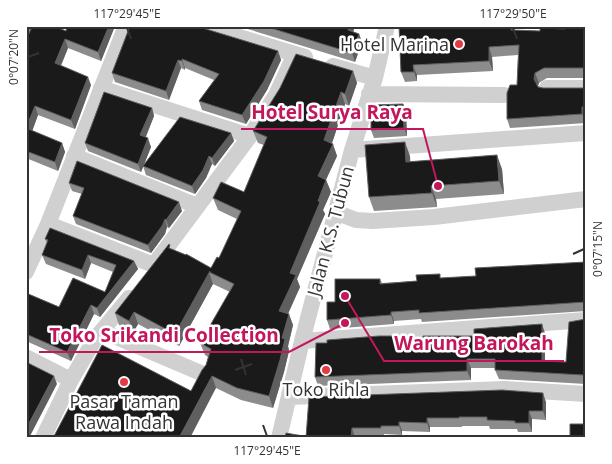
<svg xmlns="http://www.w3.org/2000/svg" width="612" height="464" font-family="'Open Sans',sans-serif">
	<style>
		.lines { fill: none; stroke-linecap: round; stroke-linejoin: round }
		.minor { stroke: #d0d0d0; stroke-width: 16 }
		.wall { fill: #8c8c8c }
		.shaded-wall { fill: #5f5f5f }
		.building { fill: #1a1a1a; stroke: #5f5f5f }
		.ticks { fill: none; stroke: #333; stroke-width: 2 }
		.poi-dot { fill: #e63946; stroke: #fff; stroke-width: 2 }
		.labels { text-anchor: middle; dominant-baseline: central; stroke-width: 5; stroke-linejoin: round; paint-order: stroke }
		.poi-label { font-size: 18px; fill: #333; stroke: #fff }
		.street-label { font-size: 18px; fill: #333; stroke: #fff }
		.leader { fill: none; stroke: #c2185b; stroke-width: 2 }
		.callout-dot { fill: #c2185b; stroke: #fff; stroke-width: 2 }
		.callout-label { font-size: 19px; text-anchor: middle; font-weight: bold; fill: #c2185b; stroke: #fff; stroke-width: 5; stroke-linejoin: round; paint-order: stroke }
		.neatline { fill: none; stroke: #333; stroke-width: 2 }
		.ticks-label { font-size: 12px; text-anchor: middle; fill: #333 }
	</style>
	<rect width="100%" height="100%" fill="#fff"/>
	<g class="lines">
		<path class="minor" d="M203 26 305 57
			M333 66 375 78
			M101 88 250 136
			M547 88H586
			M369 94 504 95
			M352 150 586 133
			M74 156 197 206
			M335 212 356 220 373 221 434 217 586 199
			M48 224 154 265
			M156 262 250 136 276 95 295 54
			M26 272 48 224 126 26
			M102 331 201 373
			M302 341 586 320
			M26 357 71 380
			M289 397 505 389 586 394
			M43 438 71 380 95 339 129 298
			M279 438 302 341 352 150 375 78 387 26"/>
	</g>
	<path class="wall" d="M26 26 66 31 67 26H115L101 61 68 48 61 66 91 85 75 129 38 115 32 131 62 143 65 152 58 171 26 158V40L28 36 26 35Z
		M130 26 278 51 281 60 267 90 246 124 202 110 199 101 214 80 185 68V70L181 68 169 100 115 82 112 73Z
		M238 26H355L353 32 359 34 362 42 355 62Z
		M399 26H514V30L540 31 586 26V78H547L539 83 538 86 543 88H583L586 87V123L510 128 507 119 517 85 518 55 492 57 493 71 417 75V81L405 82 401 72Z
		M353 71 357 83 349 106 345 104 332 143 337 156 326 180 331 192 323 210 325 214 297 279 300 287 288 313 293 325 288 346 289 351 284 372 273 408 241 400 216 388 191 391 206 365 208 357 205 355 200 343 230 292 213 284 179 346 138 324 133 333 119 325 115 313 172 249 211 268 219 258 237 219 218 210 213 198 244 192 264 145 258 143 253 131Z
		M403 104 406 112 407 136 374 138 371 130Z
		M152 108 154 116 146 137 151 147 141 172 88 151 85 143Z
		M231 133 234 141 215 166 212 164 206 178 195 194 146 175 143 166Z
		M410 156V162L502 169 504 194 436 199 437 207 374 211 369 197Z
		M69 183 182 211 169 228 167 227 165 234 151 253 76 224 73 216 82 194 72 191Z
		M45 239 134 261 138 269 100 317 94 314 71 361 26 341V293L59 307 105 292 113 272 91 263 85 279 46 264 42 255 47 243Z
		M586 262V311L422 322 421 319 394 321V324L330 329 327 320 380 279 382 283 417 281 476 276Z
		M586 319V384L499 379 495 370V368H471V380L318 386 315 377 327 343 397 336 398 340 423 341 474 336 545 333V361L566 362Z
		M309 397 546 402V420L532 419V432H518L517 429H490L489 426H462V427H430V432L402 431V435L384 434V437L306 438Z"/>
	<path class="shaded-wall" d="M109 26H115L101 61 98 52Z
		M349 26H355L351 39 348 30Z
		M511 26H514L515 39 511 30Z
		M359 34 362 42 355 62 352 53Z
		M65 39 68 48 58 72 55 63Z
		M489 47 492 57 493 71 489 61Z
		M278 51 281 60 267 90 246 124 242 115Z
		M182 59 185 68V70L182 61Z
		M178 60 181 68 169 100 166 91Z
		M413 65 417 75V81L414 72Z
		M353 71 357 83 349 106 345 94Z
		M535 73 539 83 537 88 534 79Z
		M88 77 91 85 75 129 71 120Z
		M341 92 345 104 329 152 324 140Z
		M403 104 406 112 407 136 404 128Z
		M35 106 38 115 30 137 26 128Z
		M582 107 586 116V123L582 114Z
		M152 108 154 116 143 143 140 135Z
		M231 133 234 141 215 166 212 158Z
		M148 138 151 147 141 172 138 164Z
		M405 142 410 156 411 176 406 162Z
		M62 143 65 152 58 171 55 162Z
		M333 144 337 156 322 188 318 176Z
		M497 155 502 169 504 194 499 181Z
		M209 156 212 164 206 178 195 194 192 186Z
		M326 180 331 192 323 210 325 214 297 279 300 287 284 323 279 311 290 273Z
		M431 186 436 199 437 207 432 193Z
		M179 202 182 211 169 228 166 220Z
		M165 219 167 227 165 234 151 253 148 245Z
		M88 255 91 263 85 279 82 270Z
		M134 261 138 269 100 317 97 308Z
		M209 272 213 284 179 346 175 334Z
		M91 305 94 314 71 361 67 352Z
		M134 312 138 324 133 333 129 321Z
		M391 312 394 321V324L391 315Z
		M289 314 293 325 288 346 289 351 284 372 273 408 269 396 282 338Z
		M542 324 545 333V370L542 361Z
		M467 359 471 368V380L467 371Z
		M54 376 57 384 29 438H26V429Z
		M212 376 216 388 190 438H179Z
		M543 393 546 402V420L543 411Z
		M529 411 532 419V432L529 423Z
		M427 418 430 427V432L427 423Z
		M399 422 402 431V435L399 426Z
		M352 428 355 437V438H351Z"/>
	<path class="building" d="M26 26H54L66 31 67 26H109L98 52 65 39 55 63 88 77 71 120 35 106 26 128 62 143 55 162 26 151V40L31 29 26 28Z
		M130 26H196L278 51 264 81 242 115 199 101 219 74 182 59V61L178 60 166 91 112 73Z
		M264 26H349L348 30 359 34 352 53Z
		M399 26H511V30L540 31V28L565 29V26H586V69L583 68H544L535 73 534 79 538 87 543 88H583L586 87V107H582V114L507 119V93L510 85H517L519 45 489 47V61L413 65 414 72H401Z
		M296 54 353 71 345 94 341 92 324 140 333 144 318 176 326 180 318 201 320 202 290 273 296 275 279 311 289 314 282 338 285 339 280 360 269 396 237 388 212 376 179 438H53L102 345 191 391 202 370 206 365 211 349 200 343 234 284 209 272 210 271 175 334 134 312 129 321 115 313 169 244 170 245 169 248 186 255V254L211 268 217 257 219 258 241 211 213 198 221 182 244 192 267 137 253 131 280 88Z
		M104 92 152 108 140 135 148 138 138 164 85 143Z
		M403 104 404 128 371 130V105Z
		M180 117 231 133 212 158 209 156 203 170 192 186 143 166Z
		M405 142 406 162 497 155 499 181 431 186 432 193 369 197 365 145Z
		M77 161 179 202 166 220 165 219 162 226 148 245 73 216 84 188 69 183Z
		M50 228 134 261 97 308 91 305 67 352 26 334V293L59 307 73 278 105 292 116 265 88 255 82 270 42 255 48 240 45 239Z
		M586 262V302L419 313V310L391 312V315L327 320V302H335V279H380V284L417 281 416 275 440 274V278L476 276 475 268Z
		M586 319V376L583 375 495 370V359H467V371L315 377 316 343H327V340L379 336H397V340L423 341V336H474V329L542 324V361L566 362 569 322Z
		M26 362 54 376 26 429Z
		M502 390 543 393V411H529V423H515V421L487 420V417H459V418H427V423L399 422V426H381V428H352L351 438H306L309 397Z
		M570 424H586V438H570Z
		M286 433 303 436V438H285Z"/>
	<path class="ticks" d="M127 28 131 39M513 28 517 39M28 57 39 53M573 254 584 249M241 359 246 375M235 370 252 364M263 425 267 436"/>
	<g class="poi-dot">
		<circle cx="459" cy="44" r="5"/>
		<circle cx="326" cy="370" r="5"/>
		<circle cx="124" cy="382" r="5"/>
	</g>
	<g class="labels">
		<g class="poi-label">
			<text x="449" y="44" text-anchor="end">Hotel Marina</text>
			<text x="326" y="389">Toko Rihla</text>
			<text x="124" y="401">Pasar Taman<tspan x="124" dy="21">Rawa Indah</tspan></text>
		</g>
		<g class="street-label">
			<text transform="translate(330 231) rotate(-75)">Jalan K.S. Tubun</text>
		</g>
	</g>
	<path class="leader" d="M438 186L423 129H241M345 323L289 352H39M345 296L384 361H564"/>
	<g class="callout-dot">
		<circle cx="438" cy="186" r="5"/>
		<circle cx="345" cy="323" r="5"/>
		<circle cx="345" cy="296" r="5"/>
	</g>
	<g class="callout-label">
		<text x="332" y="119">Hotel Surya Raya</text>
		<text x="164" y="342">Toko Srikandi Collection</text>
		<text x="474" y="350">Warung Barokah</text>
	</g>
	<rect width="612" height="464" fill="none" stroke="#ffffff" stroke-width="55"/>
	<rect x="28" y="28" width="556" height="408" class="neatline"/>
	<g class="ticks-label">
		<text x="127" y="18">117°29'45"E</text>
		<text x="513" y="18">117°29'50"E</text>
		<text transform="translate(14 57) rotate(-90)" y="4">0°07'20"N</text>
		<text transform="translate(598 249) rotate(-90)" y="4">0°07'15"N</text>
		<text x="267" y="455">117°29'45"E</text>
	</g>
</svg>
